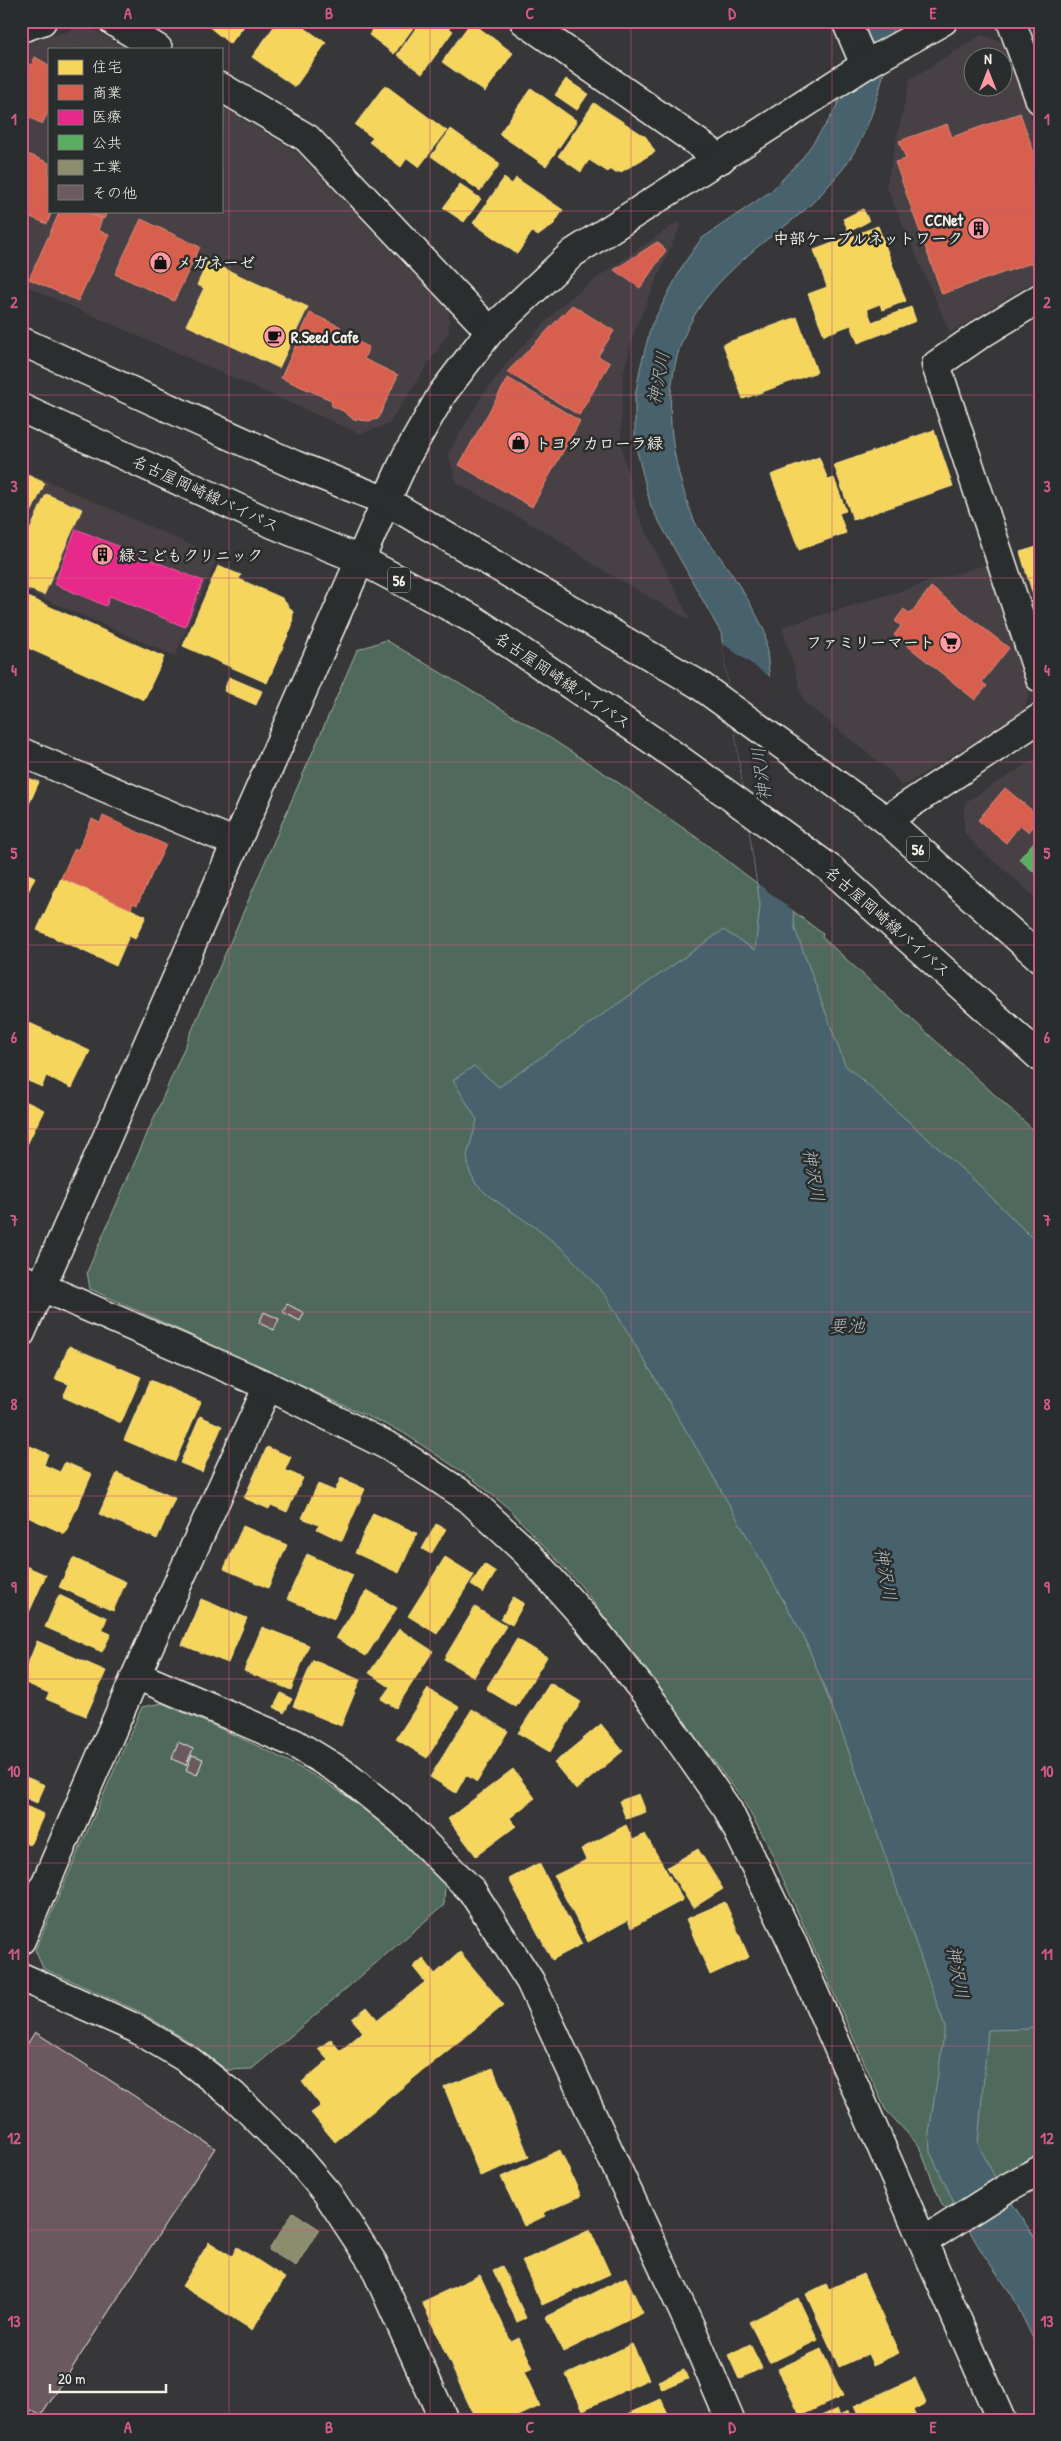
<svg xmlns="http://www.w3.org/2000/svg" width="1061" height="2441" font-family="'Patrick Hand','Klee One',sans-serif">
	<style>
		.built { fill: #474144; fill-rule: evenodd }
		.green { fill: #4f6b5b; stroke: #a2aea2 }
		.water { fill: #47626c; stroke: #8c9b9e }
		.pier { fill: #373638 }
		.homes { fill: #f6d55c; stroke: #f5dd86 }
		.shops { fill: #d6604d; stroke: #df8c7c }
		.health { fill: #e7298a; stroke: #eb65a6 }
		.public { fill: #5aae61; stroke: #88c28a }
		.industry { fill: #8c8c6e; stroke: #abaa93 }
		.building { fill: #6b5a61; stroke: #f4f1e8 }
		.lines { fill: none; stroke-linecap: round; stroke-linejoin: round }
		.minor-casing { stroke: #f4f1e8; stroke-width: 31 }
		.tertiary-casing { stroke: #f4f1e8; stroke-width: 31 }
		.primary-casing { stroke: #f4f1e8; stroke-width: 31 }
		.minor { stroke: #2a2d2e; stroke-width: 28 }
		.tertiary { stroke: #2a2d2e; stroke-width: 28 }
		.primary { stroke: #2a2d2e; stroke-width: 28 }
		.grid { fill: none; stroke: #d15985; stroke-width: 1; stroke-opacity: 0.55 }
		.labels { text-anchor: middle; dominant-baseline: central; stroke-width: 5; stroke-linejoin: round; paint-order: stroke }
		.shield { fill: #2a2d2e; stroke: #b7b6b0; stroke-width: 1 }
		.shield-label { font-size: 15px; font-weight: bold; fill: #f4f1e8 }
		.poi-label { font-size: 16px; font-weight: bold; fill: #f4f1e8; stroke: #2a2d2e; text-anchor: start }
		.street-label { font-size: 16px; fill: #f4f1e8; stroke: #2a2d2e }
		.water-label { font-size: 18px; font-style: italic; fill: #afb8b6; stroke: #2a2d2e }
		.neatline { fill: none; stroke: #d15985; stroke-width: 2 }
		.grid-label { font-size: 16px; text-anchor: middle; font-weight: bold; fill: #d15985 }
	</style>
	<rect width="100%" height="100%" fill="#373638"/>
	<filter id="ink" filterUnits="userSpaceOnUse"><feTurbulence type="fractalNoise" baseFrequency=".02" numOctaves="2"/><feDisplacementMap in="SourceGraphic" scale="10" xChannelSelector="R" yChannelSelector="G"/><feConvolveMatrix kernelMatrix="1 2 1 2 8 2 1 2 1" color-interpolation-filters="sRGB"/></filter>
	<g filter="url(#ink)">
		<path class="built" d="M78 28 93 29 126 49H49V211H221V106L297 152 449 311V332L389 424 360 434 21 284V45Z
			M981 35 1005 43 1040 143V278L950 333 886 186 910 79ZM974 58H1004V88H974Z
			M682 222 635 329 623 375 621 443 637 513 691 621 599 568 551 535 457 483 448 454 480 399 510 359 564 303 605 272 676 223Z
			M21 469 218 557 175 656 21 589Z
			M988 564 1030 693 1023 711 902 787 892 773 804 702 782 627Z
			M1040 756V901L974 844 964 832V806L967 801Z"/>
		<path class="green" d="M386 640 547 736 616 781 703 842 823 934 822 937 1040 1136V2157L953 2214 942 2205 919 2146 885 2109 767 1843 741 1797 581 1586 508 1508 473 1479 402 1432 90 1289 87 1272 357 650Z
			M162 1703C230 1733 298 1761 358 1804 390 1827 417 1857 445 1884L444 1905 252 2069 227 2070 185 2039 140 2012 43 1968 35 1950 142 1707Z"/>
		<path class="water" d="M859 21H895C884 72 875 127 842 170 829 185 816 201 800 214 786 226 770 236 755 249 739 263 721 279 707 297 656 362 665 448 694 520 700 533 712 546 720 557 737 581 752 605 765 632L795 929 845 1065 973 1179 1040 1246V2026L1027 2029 988 2030 978 2144 997 2181 1040 2245V2353L1012 2295 981 2251 956 2207 930 2152 929 2133 945 2027 843 1735 805 1639 713 1476 606 1296 564 1250 536 1228 489 1196 476 1184 469 1170 467 1156 477 1120 453 1080 474 1066 499 1087 723 930 755 950 760 905 721 633 651 507 635 443V397L640 369 651 326 683 265 701 239 771 191 801 160 829 120 839 101Z"/>
		<path class="pier" d="M722 643 773 679 798 914 757 883Z"/>
		<path class="homes" d="M202 21H248L230 44Z
			M278 21H295L326 43 295 87 252 57Z
			M379 21H418L394 54 369 35Z
			M421 21H440L453 31 422 74 397 55Z
			M471 22 513 53 485 92 442 62Z
			M566 79 588 94 577 110 555 95Z
			M385 85 447 131 419 167 407 158 401 167 369 142 373 138 355 125Z
			M531 88 577 121 546 166 499 134Z
			M594 103 646 137 655 152 621 172H614L610 169 608 172 589 160 581 172 558 156Z
			M451 129 500 164 480 191 431 156Z
			M504 178 512 184 516 178 563 210 554 224 538 236 532 232 517 254 473 223Z
			M460 184 481 199 464 222 443 208Z
			M863 209 869 221 849 232 843 219Z
			M878 226 906 301 882 310 880 304 867 309 872 322 911 307 916 321 858 343 851 325 824 335 808 294 827 287 814 250Z
			M208 261 308 307 279 368 186 325 204 288 197 285Z
			M797 317 817 372 743 399 723 344Z
			M934 430 953 486 853 520 834 465Z
			M819 457 828 480 834 478 846 511 839 513 846 533 799 550 771 475Z
			M23 473 45 483 21 534V477Z
			M46 494 82 509 44 595 21 586V550Z
			M1040 546V607L1037 608 1020 552Z
			M218 566 241 575 239 579 282 598 293 612 292 626 267 683 183 646Z
			M21 594 164 657 144 700 21 645Z
			M229 677 262 691 256 705 224 691Z
			M26 777 39 782 21 822V780L24 781Z
			M21 871 35 877 21 907Z
			M61 878 146 916 135 939 129 936 116 966 37 930Z
			M21 1019 90 1051 72 1088 46 1076 42 1087 21 1078Z
			M21 1099 44 1110 21 1157Z
			M69 1346 141 1377 121 1423 63 1397 69 1384 55 1379Z
			M150 1380 201 1402 175 1462 124 1440Z
			M200 1416 222 1426 202 1472 180 1463Z
			M21 1442 48 1454 44 1465 60 1472 65 1462 92 1474 65 1534 21 1514Z
			M267 1447 291 1457 285 1470 303 1478 287 1512 271 1505 269 1509 244 1498Z
			M117 1473 175 1498 157 1539 99 1514Z
			M341 1478 365 1489 342 1541 317 1529 319 1525 302 1518 318 1484 335 1491Z
			M373 1513 417 1533 399 1573 355 1553Z
			M436 1524 446 1529 431 1554 422 1549Z
			M243 1526 287 1545 268 1588 224 1569Z
			M307 1554 353 1575 334 1619 287 1599Z
			M445 1557 474 1575 437 1634 408 1616Z
			M73 1558 126 1582 113 1611 59 1587Z
			M21 1564 46 1575 21 1630Z
			M484 1564 496 1572 483 1593 471 1585Z
			M367 1590 397 1608 366 1656 336 1638Z
			M59 1595 107 1618 102 1630 111 1634 102 1652 45 1627Z
			M513 1597 524 1603 512 1625 501 1619Z
			M201 1599 247 1618 228 1663 182 1645Z
			M475 1607 506 1626 474 1677 444 1659Z
			M262 1627 309 1645 291 1690 244 1671Z
			M399 1629 433 1651 396 1708 381 1699 390 1687 369 1673Z
			M517 1639 547 1657 516 1707 486 1689Z
			M37 1641 106 1671 86 1716 46 1699 49 1693 21 1681Z
			M313 1660 360 1680 341 1726 293 1706Z
			M550 1683 581 1702 550 1752 518 1733Z
			M428 1689 459 1707 427 1758 396 1739Z
			M281 1693 292 1699 284 1713 274 1707Z
			M472 1709 508 1731 477 1782 466 1775 456 1793 430 1777Z
			M601 1724 623 1751 576 1790 554 1763Z
			M513 1769 535 1798 510 1818 516 1826 476 1856 448 1819Z
			M21 1775 45 1785 37 1803 21 1796Z
			M639 1794 646 1812 626 1819 619 1801Z
			M21 1804 44 1814 30 1845 21 1842Z
			M626 1825 633 1840 645 1834 683 1900 631 1928 628 1920 588 1942 554 1876 586 1860 581 1849Z
			M698 1849 723 1889 693 1908 667 1867Z
			M539 1863 582 1944 552 1960 509 1879Z
			M725 1902 749 1957 710 1975 686 1919Z
			M460 1952 504 2005 335 2142 311 2113 321 2106 302 2082 328 2060 318 2049 331 2039 340 2051 363 2032 352 2019 367 2007 378 2020 425 1982 413 1967 423 1958 435 1974Z
			M493 2068 529 2157 480 2176 444 2087Z
			M560 2150 581 2196 543 2213 545 2216 524 2226 501 2177Z
			M590 2230 610 2274 542 2305 522 2261Z
			M209 2242 232 2256 237 2247 285 2278 252 2330 182 2286Z
			M502 2266 526 2318 517 2322 493 2270Z
			M863 2274 899 2353 873 2365 868 2354 839 2367 806 2294 826 2284 829 2289Z
			M480 2275 511 2342 519 2338 533 2368 524 2372 540 2406 510 2420H476L422 2302Z
			M626 2277 643 2313 563 2352 546 2317Z
			M798 2298 818 2340 770 2363 749 2322Z
			M632 2344 649 2379 583 2410 566 2375Z
			M750 2344 762 2368 739 2379 728 2355Z
			M821 2349 843 2396 800 2416 778 2369Z
			M684 2370 688 2379 662 2390 658 2381Z
			M915 2378 926 2403 913 2410 917 2420H860L854 2406Z
			M661 2399 671 2420H615Z
			M837 2409 840 2415 849 2411 853 2420H812Z"/>
		<path class="shops" d="M35 57 49 65V111L42 124 21 113V61L31 66Z
			M1020 113 1040 170 1031 175 1040 199V260L942 294 895 162 906 159 899 141 947 124 952 137Z
			M21 151 49 163V211H52L47 224 21 213Z
			M60 211H85L102 219 98 230 109 235 78 301 29 279Z
			M88 211H107L104 219Z
			M141 219 200 247 174 301 115 274Z
			M657 242 666 250 640 288 614 270Z
			M572 305 614 331 598 356 610 363 579 415 507 372Z
			M310 313 341 327 339 333 369 347 364 359 398 375 378 419 368 421 353 419 343 411 332 406 331 400 281 378Z
			M508 378 580 421 532 507 459 465Z
			M931 587 1009 648 982 682 987 686 975 700 894 635 901 626 895 621 904 609 910 614Z
			M1005 788 1040 817 1029 832 1020 825 1006 843 978 820Z
			M103 816 166 845 137 905 133 903 131 909 61 878 75 848 78 850 92 819 100 823Z"/>
		<path class="health" d="M76 529 203 581 185 627 110 596 106 606 54 584Z"/>
		<path class="public" d="M1040 835V877L1019 859Z"/>
		<path class="industry" d="M293 2212 319 2229 296 2266 269 2250Z"/>
		<path class="building" d="M287 1304 304 1313 300 1321 283 1312Z
			M264 1312 279 1319 274 1330 259 1323Z
			M178 1742 193 1749 186 1765 172 1759Z
			M192 1755 203 1759 197 1775 186 1770Z
			M35 2032 215 2148 41 2416 21 2404V2054Z"/>
		<g class="lines">
			<defs>
				<path id="minor" d="M113 21 158 49
					M524 21 721 159
					M846 21 865 65
					M1011 21 1040 100
					M21 28 42 21
					M221 87 307 138 490 331
					M1040 298 981 334 936 365 1040 678
					M21 752 236 843
					M886 820 1040 718
					M136 1675 294 1743 343 1773 402 1821 472 1891 530 1981 691 2328 730 2420
					M21 1940 136 1675 268 1386
					M21 1977 135 2028 187 2059 233 2095 298 2159 327 2193 373 2263 444 2420
					M924 2241 1007 2188 1040 2170"/>
				<path id="tertiary" d="M21 1278 268 1386 390 1447 468 1498 525 1551 588 1621 654 1704 728 1810 791 1940 1001 2420
					M21 1333 386 501 406 457 442 394 490 331 573 253 865 65 943 21"/>
				<path id="primary" d="M21 341 295 465 386 501 698 684 886 820 1040 958
					M21 408 268 522 361 560 473 619 658 744 832 870 1040 1057"/>
			</defs>
			<use href="#minor" class="minor-casing"/>
			<use href="#tertiary" class="tertiary-casing"/>
			<use href="#primary" class="primary-casing"/>
			<use href="#minor" class="minor"/>
			<use href="#tertiary" class="tertiary"/>
			<use href="#primary" class="primary"/>
		</g>
	</g>
	<path class="grid" d="M229 21V2420M430 21V2420M631 21V2420M832 21V2420M21 211H49M221 211H1040M21 395H1040M21 578H1040M21 762H1040M21 945H1040M21 1129H1040M21 1312H1040M21 1496H1040M21 1679H1040M21 1863H1040M21 2046H1040M21 2230H1040"/>
	<defs>
		<symbol id="building-disc" viewBox="-11 -11 22 22"><circle r="9.5" fill="#ff9aa2" stroke="#2a2d2e"/><path d="M-4-6H4V6H1V3H-1V6H-4ZM-2.5-4.3h1.7v1.8h-1.7ZM.8-4.3h1.7v1.8H.8ZM-2.5-1h1.7V.8h-1.7ZM.8-1h1.7V.8H.8Z" fill="#111"/></symbol>
		<symbol id="shop-disc" viewBox="-11 -11 22 22"><circle r="9.5" fill="#ff9aa2" stroke="#2a2d2e"/><path d="M-5-2.5h2.3a2.7 3.5 0 0 1 5.4 0H5L5.5 6h-11ZM-1.5-2.5h3a1.5 2.3 0 0 0-3 0Z" fill="#111"/></symbol>
		<symbol id="cafe-disc" viewBox="-11 -11 22 22"><circle r="9.5" fill="#ff9aa2" stroke="#2a2d2e"/><path d="M-5.5-4.5H6V0H3Q3 3.5 0 3.5H-2.5Q-5.5 3.5-5.5 0ZM3-3.2v2h1.7v-2ZM-6 4.5H4V6H-6Z" fill="#111"/></symbol>
		<symbol id="supermarket-disc" viewBox="-11 -11 22 22"><circle r="9.5" fill="#ff9aa2" stroke="#2a2d2e"/><path d="M-6-5.5h2.5l.6 2H6L4.5 2H-2.5L-4.4-4H-6ZM-1.5 3.2a1.3 1.3 0 1 0 .1 0ZM3 3.2a1.3 1.3 0 1 0 .1 0Z" fill="#111"/></symbol>
	</defs>
	<g fill-rule="evenodd">
		<use href="#building-disc" x="966" y="216" width="25" height="25"/>
		<use href="#shop-disc" x="148" y="250" width="25" height="25"/>
		<use href="#cafe-disc" x="262" y="324" width="25" height="25"/>
		<use href="#shop-disc" x="506" y="430" width="25" height="25"/>
		<use href="#building-disc" x="90" y="542" width="25" height="25"/>
		<use href="#supermarket-disc" x="938" y="630" width="25" height="25"/>
	</g>
	<g class="labels">
		<g class="shield">
			<rect x="388" y="567.5" width="22" height="25" rx="4"/>
			<rect x="907" y="836.5" width="22" height="25" rx="4"/>
		</g>
		<g class="shield-label">
			<text x="399" y="580">56</text>
			<text x="918" y="849">56</text>
		</g>
		<g class="poi-label">
			<text x="963" y="220" text-anchor="end">CCNet<tspan x="963" dy="18">中部ケーブルネットワーク</tspan></text>
			<text x="176" y="262">メガネーゼ</text>
			<text x="291" y="337">R.Seed Cafe</text>
			<text x="535" y="443">トヨタカローラ緑</text>
			<text x="119" y="555">緑こどもクリニック</text>
			<text x="935" y="642" text-anchor="end">ファミリーマート</text>
		</g>
		<g class="street-label">
			<text transform="translate(206 493) rotate(25)">名古屋岡崎線バイパス</text>
			<text transform="translate(563 680) rotate(34)">名古屋岡崎線バイパス</text>
			<text transform="translate(888 921) rotate(41)">名古屋岡崎線バイパス</text>
		</g>
		<g class="water-label">
			<text transform="translate(658 378) rotate(-79)">神沢川</text>
			<text transform="translate(761 774) rotate(-97)">神沢川</text>
			<text transform="translate(814 1175) rotate(80)">神沢川</text>
			<text x="847" y="1325">要池</text>
			<text transform="translate(886 1574) rotate(80)">神沢川</text>
			<text transform="translate(958 1972) rotate(80)">神沢川</text>
		</g>
	</g>
	<rect width="1061" height="2441" fill="none" stroke="#2a2d2e" stroke-width="55"/>
	<rect x="48" y="48" width="175" height="165" fill="#2a2d2e" stroke="#7b7b78"/>
	<rect x="58" y="60" width="25" height="15" fill="#f6d55c" stroke="#7b7b78"/>
	<text x="92" y="72" font-size="15" fill="#f4f1e8">住宅</text>
	<rect x="58" y="85" width="25" height="15" fill="#d6604d" stroke="#7b7b78"/>
	<text x="92" y="98" font-size="15" fill="#f4f1e8">商業</text>
	<rect x="58" y="110" width="25" height="15" fill="#e7298a" stroke="#7b7b78"/>
	<text x="92" y="122" font-size="15" fill="#f4f1e8">医療</text>
	<rect x="58" y="135" width="25" height="15" fill="#5aae61" stroke="#7b7b78"/>
	<text x="92" y="148" font-size="15" fill="#f4f1e8">公共</text>
	<rect x="58" y="160" width="25" height="15" fill="#8c8c6e" stroke="#7b7b78"/>
	<text x="92" y="172" font-size="15" fill="#f4f1e8">工業</text>
	<rect x="58" y="185" width="25" height="15" fill="#6b5a61" stroke="#7b7b78"/>
	<text x="92" y="198" font-size="15" fill="#f4f1e8">その他</text>
	<g transform="translate(988 72)"><circle r="24" fill="#2a2d2e" stroke="#7b7b78"/>
	<path d="M0-4L9 19L0 12L-9 19Z" fill="#ff9aa2"/>
	<text y="-8" font-size="14" font-weight="bold" text-anchor="middle" fill="#f4f1e8">N</text>
	</g>
	<path d="M50 2384v8h116v-8" fill="none" stroke="#f4f1e8" stroke-width="2.5"/>
	<text x="58" y="2384" font-size="15" fill="#f4f1e8" stroke="#2a2d2e" stroke-width="4" paint-order="stroke">20 m</text>
	<rect x="28" y="28" width="1006" height="2386" class="neatline"/>
	<g class="grid-label">
		<text x="128" y="19">A</text>
		<text x="329" y="19">B</text>
		<text x="530" y="19">C</text>
		<text x="732" y="19">D</text>
		<text x="933" y="19">E</text>
		<text x="14" y="125">1</text>
		<text x="1047" y="125">1</text>
		<text x="14" y="308">2</text>
		<text x="1047" y="308">2</text>
		<text x="14" y="492">3</text>
		<text x="1047" y="492">3</text>
		<text x="14" y="676">4</text>
		<text x="1047" y="676">4</text>
		<text x="14" y="859">5</text>
		<text x="1047" y="859">5</text>
		<text x="14" y="1043">6</text>
		<text x="1047" y="1043">6</text>
		<text x="14" y="1226">7</text>
		<text x="1047" y="1226">7</text>
		<text x="14" y="1410">8</text>
		<text x="1047" y="1410">8</text>
		<text x="14" y="1593">9</text>
		<text x="1047" y="1593">9</text>
		<text x="14" y="1777">10</text>
		<text x="1047" y="1777">10</text>
		<text x="14" y="1960">11</text>
		<text x="1047" y="1960">11</text>
		<text x="14" y="2144">12</text>
		<text x="1047" y="2144">12</text>
		<text x="14" y="2327">13</text>
		<text x="1047" y="2327">13</text>
		<text x="128" y="2433">A</text>
		<text x="329" y="2433">B</text>
		<text x="530" y="2433">C</text>
		<text x="732" y="2433">D</text>
		<text x="933" y="2433">E</text>
	</g>
</svg>
